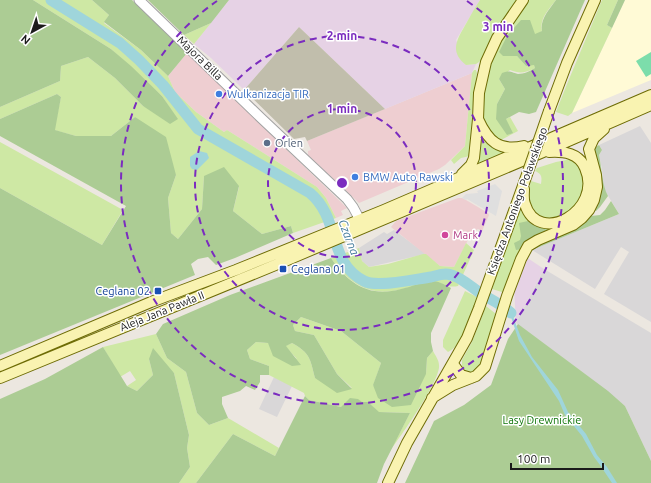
<svg xmlns="http://www.w3.org/2000/svg" width="651" height="483" font-family="Ubuntu,sans-serif">
	<style>
		.residential { fill: #d9d7d8 }
		.commercial { fill: #eeced1 }
		.industrial { fill: #e6d2e5 }
		.education { fill: #fffad6 }
		.construction { fill: #c1beac }
		.grass { fill: #cee8a4 }
		.forest { fill: #accc94 }
		.pitch { fill: #7cddab }
		.parking { fill: #dfdfdf }
		.water { fill: #9fd5db }
		.lines { fill: none; stroke-linecap: round; stroke-linejoin: round }
		.river { stroke: #9fd5db; stroke-width: 11 }
		.tertiary-casing { stroke: #a2a2a2; stroke-width: 11 }
		.secondary-casing { stroke: #6e6c05; stroke-width: 12 }
		.tertiary { stroke: #fff; stroke-width: 9 }
		.secondary { stroke: #f9f3b1; stroke-width: 10 }
		.secondary-bridge-casing { stroke: #6e6c05; stroke-width: 12; stroke-linecap: butt }
		.secondary-bridge { stroke: #f9f3b1; stroke-width: 10 }
		.ring { fill: none; stroke: #7b2cbf; stroke-width: 2; stroke-dasharray: 7 5 }
		.shop-dot { fill: #3f7fe0; stroke: #fff; stroke-width: 1.5 }
		.service-dot { fill: #5c6f8a; stroke: #fff; stroke-width: 1.5 }
		.hotel-dot { fill: #d1479c; stroke: #fff; stroke-width: 1.5 }
		.transit-dot { fill: #1a4fb4; stroke: #fff; stroke-width: 1.5 }
		.labels { text-anchor: middle; dominant-baseline: central; stroke-width: 3; stroke-linejoin: round; paint-order: stroke }
		.street-label { font-size: 11px; fill: #1b1b1b; stroke: #fff }
		.shop-label { font-size: 11px; fill: #366cbe; stroke: #fff; text-anchor: start }
		.service-label { font-size: 11px; fill: #4e5e75; stroke: #fff; text-anchor: start }
		.hotel-label { font-size: 11px; fill: #b23c85; stroke: #fff; text-anchor: start }
		.transit-label { font-size: 11px; fill: #164399; stroke: #fff; text-anchor: start }
		.park-label { font-size: 11px; fill: #10760b; stroke: #fff }
		.water-label { font-size: 12px; font-style: italic; fill: #42799a; stroke: #fff }
		.centre { fill: #7b2cbf; stroke: #fff; stroke-width: 2 }
		.ring-label { font-size: 12px; text-anchor: middle; font-weight: bold; fill: #7b2cbf; stroke: #fff; stroke-width: 3; stroke-linejoin: round; paint-order: stroke }
	</style>
	<rect width="100%" height="100%" fill="#ece7e0"/>
	<path class="residential" d="M640 126 651 143V322L604 294 629 252 621 247 595 289 532 250 619 214 604 189 602 169 599 155 602 150 599 145Z
		M394 230 426 254 369 267 362 261 359 248 384 232 387 234Z
		M544 269 651 333V461L625 406 586 375 516 323Z
		M274 377 292 386 277 417 259 409Z"/>
	<path class="commercial" d="M187 53 347 208 341 211 343 215 336 218 326 198 317 187 227 130 224 132 196 112 175 92 168 76Z
		M472 73 465 146 445 165 439 169 359 203 308 155V151L311 150 307 141Z
		M458 198H462L466 200 488 213 489 215 482 231 478 229 472 232 454 267 440 266 391 227 396 221Z"/>
	<path class="industrial" d="M229 0H480L456 40 466 65 476 64 472 73 385 109 299 27 244 90 211 58 194 44Z
		M526 257 544 269 516 323 514 288Z"/>
	<path class="education" d="M625 0H651V80L572 113Z"/>
	<path class="construction" d="M299 27 319 46 385 109 307 141 305 137 294 139 244 90Z"/>
	<path class="grass" d="M33 0H92L109 15 104 23 141 50 168 76 175 92 196 112 224 132 227 130 317 187 326 198 336 218 293 233 291 226 262 234 233 211 239 187 204 176 202 209 178 239 171 233 168 198 176 175 135 117 111 136H76L54 130 61 97 57 94 0 119V107L60 81 61 66 88 57 115 78 143 106 177 119 162 96 111 49Z
		M480 0H517L482 60 476 64 466 65C448 51 458 38 467 22 471 15 475 7 480 0Z
		M527 0H556C549 9 539 19 542 31L503 56H517L526 66 534 64 535 68C525 73 520 74 510 70L499 79 505 89 497 104 506 119 510 117 518 131 503 139 500 142C469 126 487 68 499 44 508 29 518 14 527 0Z
		M602 0H618L607 25 612 28 572 113 568 116 556 112 567 84Z
		M211 23 194 44 184 35Z
		M474 70H476L477 73 473 103 470 156 461 158 454 164 451 160 465 146 472 73Z
		M480 134 508 151 476 166Z
		M0 142 123 210 102 245 0 188Z
		M571 159 578 163 585 179 583 195 572 212 553 220 539 217C527 202 526 200 531 181L541 184C542 177 542 174 535 171L537 168 556 162Z
		M519 206C527 222 532 228 550 228L552 231 540 236 505 293 492 289Z
		M466 243 474 250 458 286C446 289 441 280 431 282 420 283 409 288 398 290 369 297 347 282 331 258L359 248 362 261 369 267 388 264 423 254H426L440 266 454 267Z
		M465 291 477 297C472 311 463 346 448 352L443 347V340Z
		M486 306 496 314 485 359 475 373H467L462 369V360L472 342Z
		M301 317 341 331 381 363 373 386 426 374 427 358 433 351C435 355 439 360 439 365 441 380 400 437 390 451L410 413 378 412 368 402 341 407 309 400 305 396 304 393 269 375V366L250 359 247 350 256 342 268 343 297 359 285 346 292 343C310 353 310 358 315 378L352 388 337 374 314 335 295 331 293 325Z
		M156 334 167 358 186 372 197 413 209 425 228 418 279 448 275 456 233 434 196 483H179L190 467 187 448 189 435 174 373 149 359 153 375 137 391 127 386 136 380 130 371 120 377 103 347Z"/>
	<path class="forest" d="M0 0H33L111 49 131 66 162 96 178 119 170 124 143 106 115 78 88 57 61 66 60 81 0 107Z
		M92 0H132L187 53 168 76 141 50 104 22 109 15Z
		M148 0H229L211 23 184 35Z
		M556 0H585L536 112 529 114 519 112 506 119 513 133 507 135 496 119 497 104 505 89 499 79 502 73C511 70 510 72 518 74 524 74 530 71 535 68L534 65 526 66 517 56H503L499 52 507 36 521 20H530L535 34 542 31C540 19 549 10 556 0Z
		M618 0H625L612 28 607 25Z
		M57 94 61 97 55 130 76 136H111L135 117 166 137 176 175 168 198 171 233 178 239 202 209 204 176 224 167 239 186 233 211 262 234 291 226 293 233 235 258 216 265 208 257 198 259 191 264 195 275 0 355V188L102 245 126 206 0 136V119Z
		M599 145 602 150 599 155C602 169 602 185 608 196L600 207 596 211 594 210C606 192 599 172 594 152L596 147Z
		M611 201 619 214 532 250 538 245 578 228 591 216 600 215 605 210Z
		M528 221 538 227 548 230 549 232 522 249 516 250 514 243 520 240 521 236 519 223Z
		M331 258C348 284 370 298 401 289 411 287 424 281 434 281 440 282 446 285 451 288L431 333V342L433 351 427 358 426 374 411 405 392 407 378 398 373 385 381 363 341 331 301 317 293 325 295 331 314 335 337 374 352 389 337 393 315 378C310 358 310 353 292 343L286 346 301 365 292 366 273 356 268 343 256 342 247 350 250 359 269 366V375H260V382L255 390 246 386 240 391 222 397V404L228 418 209 425 197 413 186 372 167 358 156 334 163 324 230 295Z
		M518 324 608 391 625 406 651 461V483H405L434 421 464 405 491 385 508 339Z
		M103 347 127 386 137 391 153 375 149 359 153 348 174 373 189 435 187 448 190 467 179 483H0V399L45 379Z
		M305 396 309 400 341 407 350 398 358 399 362 402H368L379 412 410 413 384 464 377 483H196L233 434 275 456Z"/>
	<path class="pitch" d="M651 52V74L646 77 636 61Z"/>
	<path class="parking" d="M495 184 502 191 496 216 467 199 466 200 462 198 466 194 478 193 477 191Z"/>
	<path class="water" d="M199 151 207 153 209 158 197 170 192 169 190 166V157Z
		M508 308 511 311 520 335 532 357 558 390 568 412 586 434 597 455 607 467 617 483H612L600 465 594 457 582 436 565 415 559 401 519 341 511 317 507 311Z"/>
	<g class="lines">
		<path class="river" d="M51 0 120 43 139 60 163 85 198 129 310 193C341 219 327 262 364 281 377 288 416 279 431 277 435 276 441 274 446 274 459 275 470 286 480 293 490 299 503 305 511 313"/>
		<defs>
			<path id="tertiary" d="M139 0 261 118 347 199 353 207 360 220"/>
			<path id="secondary" d="M549 111 567 63 595 0
				M478 119C488 141 499 152 524 146
				M462 174 471 165 474 158 478 119 479 93 486 62 497 38 523 0
				M524 189C524 194 523 199 525 204 538 247 604 211 585 168 579 153 564 151 549 152
				M453 364 461 375 471 378
				M0 366 151 302 236 270 384 210 651 95
				M0 378 285 261 541 153 651 105
				M432 398 453 385 476 376 485 367 507 296 521 259 528 246 538 240 573 225 582 218 589 210 594 200 597 187 596 175 589 149 594 138 604 129
				M388 483 407 443 467 338 479 308 524 183"/>
		</defs>
		<use href="#tertiary" class="tertiary-casing"/>
		<use href="#secondary" class="secondary-casing"/>
		<use href="#tertiary" class="tertiary"/>
		<use href="#secondary" class="secondary"/>
		<defs>
			<path id="secondary-bridge" d="M524 183 549 111"/>
		</defs>
		<use href="#secondary-bridge" class="secondary-bridge-casing"/>
		<use href="#secondary-bridge" class="secondary-bridge"/>
	</g>
	<g class="ring">
		<circle cx="342" cy="183" r="74"/>
		<circle cx="342" cy="183" r="147"/>
		<path d="M467 1A221 221 0 1 1 217 1"/>
	</g>
	<g class="shop-dot">
		<circle cx="219" cy="94" r="4"/>
		<circle cx="355" cy="177" r="4"/>
	</g>
	<circle class="service-dot" cx="267" cy="143" r="4"/>
	<circle class="hotel-dot" cx="445" cy="235" r="4"/>
	<g class="transit-dot">
		<rect x="279" y="265" width="8" height="8" rx="2"/>
		<rect x="154" y="287" width="8" height="8" rx="2"/>
	</g>
	<g class="labels">
		<g class="street-label">
			<text transform="translate(200 58) rotate(44)">Majora Billa</text>
			<text transform="translate(517 201) rotate(-70)">Księdza Antoniego Poławskiego</text>
			<text transform="translate(162 311) rotate(-22)">Aleja Jana Pawła II</text>
		</g>
		<g class="shop-label">
			<text x="227" y="94">Wulkanizacja TIR</text>
			<text x="363" y="177">BMW Auto Rawski</text>
		</g>
		<g class="service-label">
			<text x="275" y="143">Orlen</text>
		</g>
		<g class="hotel-label">
			<text x="453" y="235">Mark</text>
		</g>
		<g class="transit-label">
			<text x="291" y="269">Ceglana 01</text>
			<text x="150" y="291" text-anchor="end">Ceglana 02</text>
		</g>
		<g class="park-label">
			<text x="542" y="420">Lasy Drewnickie</text>
		</g>
		<g class="water-label">
			<text transform="translate(349 237) rotate(69)">Czarna</text>
		</g>
	</g>
	<circle cx="342" cy="183" r="6" class="centre"/>
	<g class="ring-label">
		<text x="498" y="31">3 min</text>
		<text x="342" y="40">2 min</text>
		<text x="342" y="113">1 min</text>
	</g>
	<g transform="translate(32 32) rotate(220)" stroke="#ffffff" stroke-width="3" paint-order="stroke">
	<path d="M0-3L7 15L0 10L-7 15Z" fill="#1b1b1b"/>
	<text y="-6" font-size="11" font-weight="bold" text-anchor="middle" fill="#1b1b1b">N</text>
	</g>
	<path d="M511 463v6h92v-6" fill="none" stroke="#1b1b1b" stroke-width="2"/>
	<text x="517" y="463" font-size="12" fill="#1b1b1b" stroke="#ffffff" stroke-width="3" paint-order="stroke">100 m</text>
</svg>
